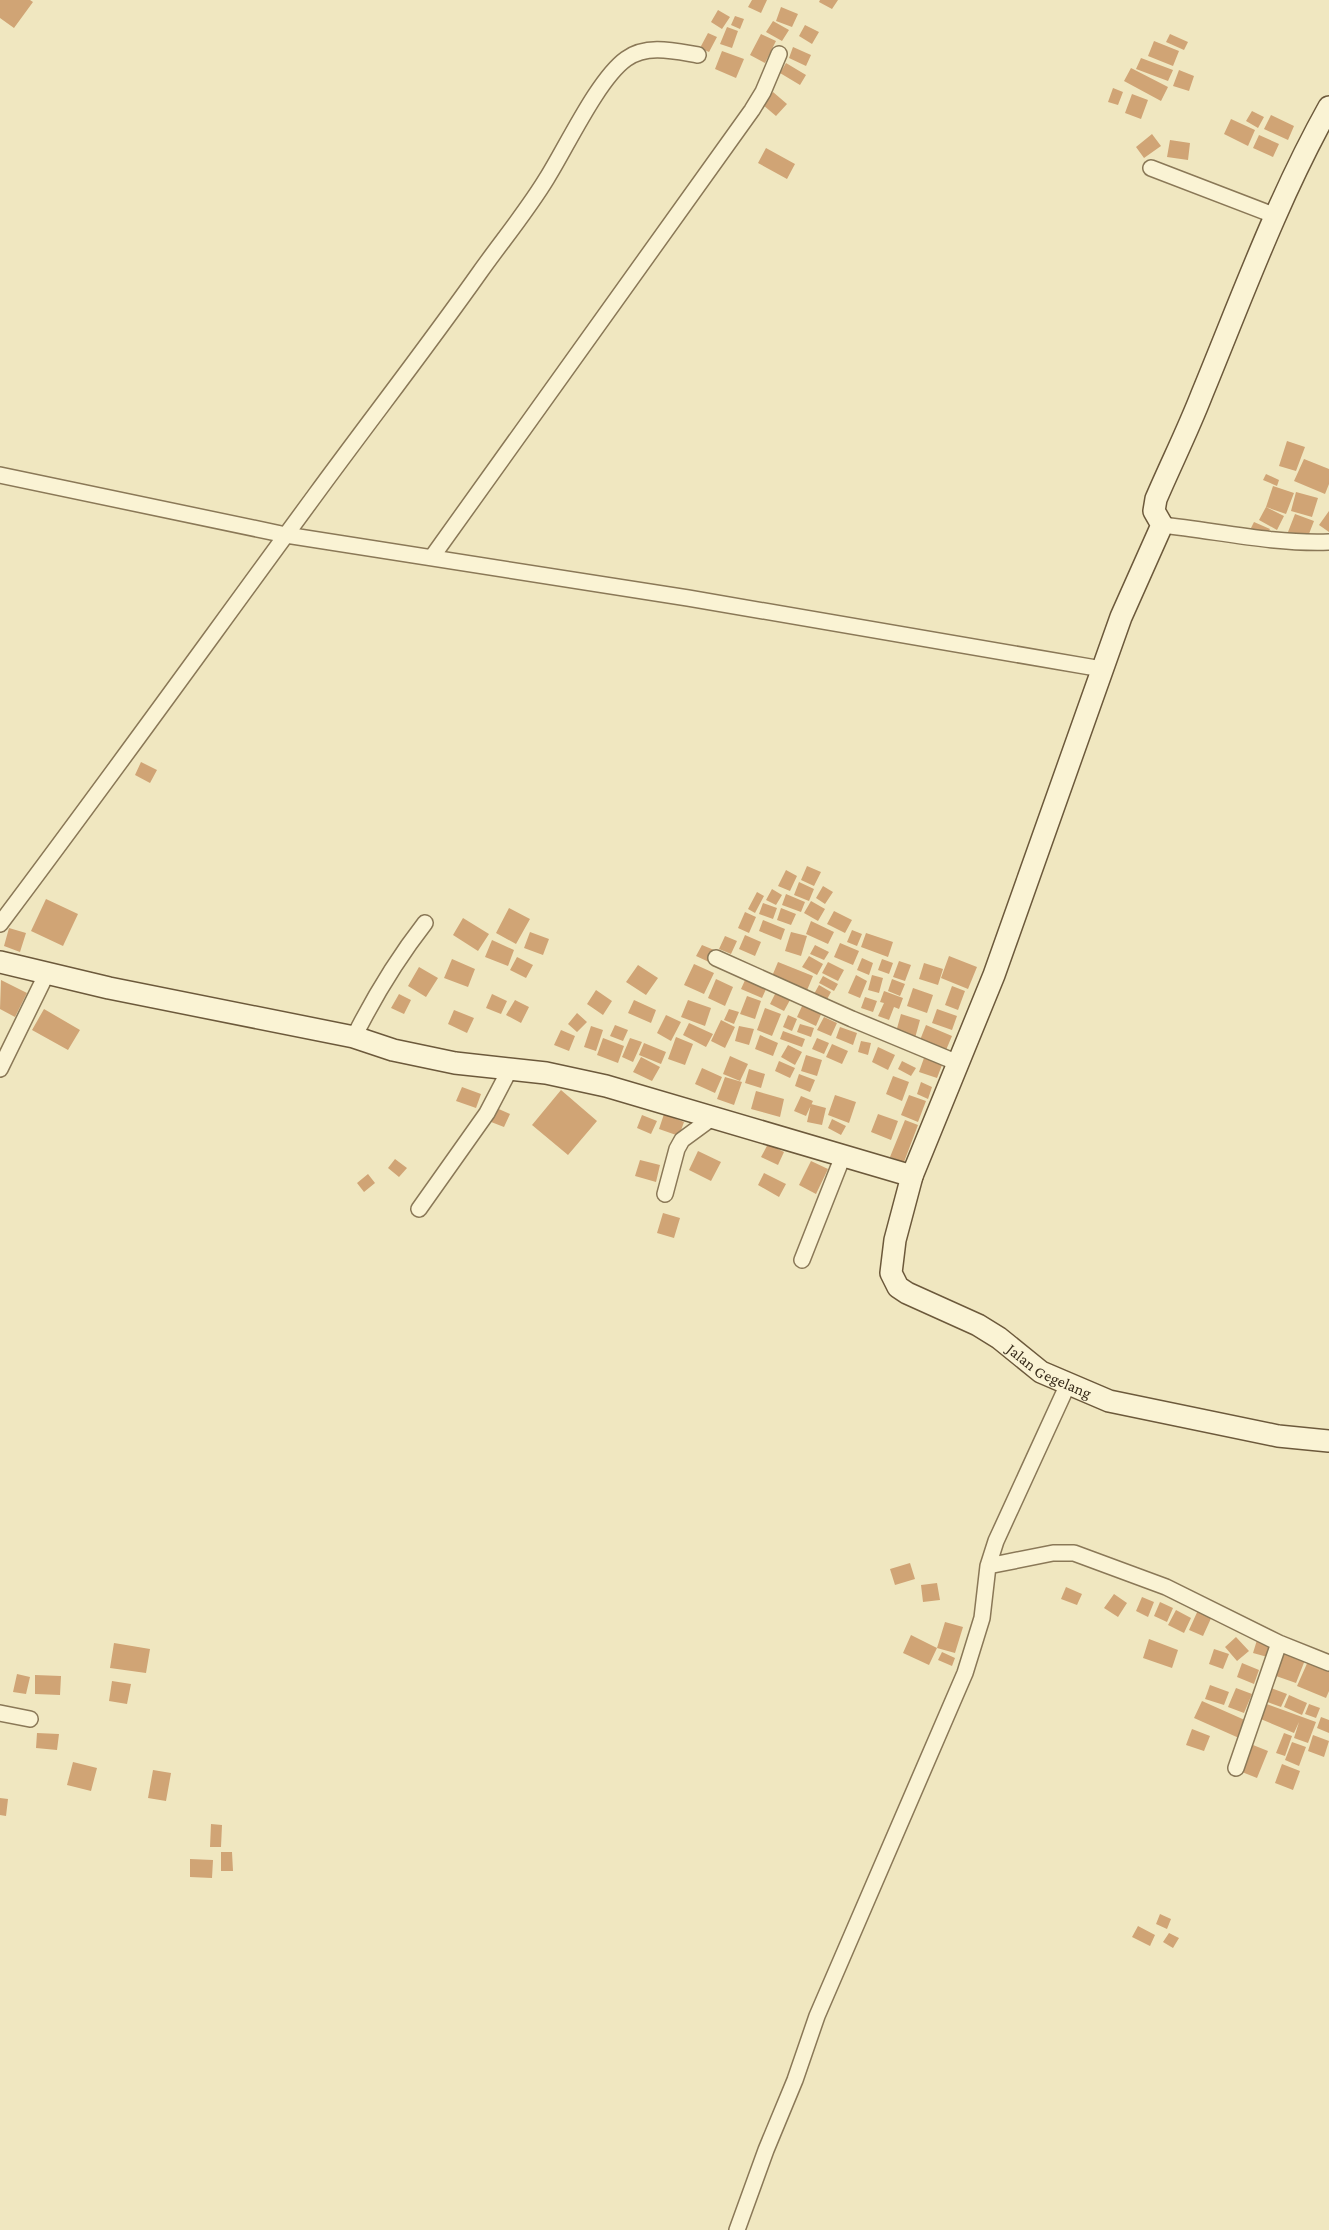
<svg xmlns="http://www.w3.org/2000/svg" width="1329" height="2230" font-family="'Crimson Pro',serif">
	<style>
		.building { fill: #d0a475 }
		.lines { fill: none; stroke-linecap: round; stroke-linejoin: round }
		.street-casing { stroke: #8a7857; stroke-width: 18 }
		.secondary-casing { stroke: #6c593b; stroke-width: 24 }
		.street { stroke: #faf3d4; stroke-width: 15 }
		.secondary { stroke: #faf3d4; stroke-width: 21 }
		.labels { text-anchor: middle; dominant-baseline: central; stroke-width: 5; stroke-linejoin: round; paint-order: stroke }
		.street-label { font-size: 16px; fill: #392d1c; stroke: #f7f0d0 }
	</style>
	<rect width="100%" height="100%" fill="#f0e7c0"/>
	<path class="building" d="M0 0H30L33 2 14 28 0 18Z
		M752 0H767L761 13 748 7Z
		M820 0H838L832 9 819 2Z
		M781 7 798 14 792 27 776 21Z
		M718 10 730 17 722 29 711 22Z
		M735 16 744 19 740 29 731 25Z
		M773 21 789 30 782 41 766 32Z
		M805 25 819 32 812 44 799 36Z
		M727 27 738 31 732 48 720 44Z
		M708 33 717 37 709 52 700 48Z
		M761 34 776 41 765 63 750 55Z
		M1170 34 1188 42 1184 50 1166 42Z
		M1154 41 1179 51 1173 66 1148 56Z
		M793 47 811 55 806 66 789 58Z
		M722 51 744 59 736 78 715 69Z
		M1141 58 1173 70 1168 81 1136 69Z
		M786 63 806 75 800 85 780 73Z
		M1131 68 1168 87 1161 101 1124 81Z
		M1179 70 1194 76 1189 91 1173 86Z
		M1113 88 1123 92 1118 105 1108 102Z
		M773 92 787 104 776 116 763 105Z
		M1132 94 1148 100 1141 119 1125 113Z
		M1252 111 1264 117 1258 128 1246 121Z
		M1271 115 1294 126 1288 140 1264 129Z
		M1231 119 1255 130 1248 146 1224 134Z
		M1152 134 1161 146 1144 158 1136 147Z
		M1259 135 1279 144 1273 157 1253 148Z
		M1170 140 1190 143 1188 160 1167 157Z
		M766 148 795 164 787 179 758 163Z
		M1287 441 1305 447 1296 471 1279 466Z
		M1304 459 1329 469V484L1325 494 1294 481Z
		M1266 474 1279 480 1277 486 1263 480Z
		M1273 486 1294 493 1286 514 1266 507Z
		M1296 492 1318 498 1312 517 1291 511Z
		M1266 507 1284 516 1277 530 1259 520Z
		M1329 511V532L1319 525Z
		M1295 514 1314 521 1307 539 1288 532Z
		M1254 522 1270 529 1265 538 1250 530Z
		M141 762 157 770 150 783 135 775Z
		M807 866 821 872 814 886 801 880Z
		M786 870 797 876 790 891 778 886Z
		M799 882 814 889 809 901 794 895Z
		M823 886 833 892 825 904 816 898Z
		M772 889 782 895 776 905 766 900Z
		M757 892 764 896 755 913 748 909Z
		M786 894 805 902 801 912 782 905Z
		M46 899 78 914 63 946 31 931Z
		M811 901 825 909 818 921 804 913Z
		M763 903 777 908 773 919 759 914Z
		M509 908 530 919 516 944 496 933Z
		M781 908 796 914 791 925 777 920Z
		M834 911 852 920 845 933 827 924Z
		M745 912 756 917 749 933 738 928Z
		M463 918 489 934 478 951 453 935Z
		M763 920 785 929 781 940 759 931Z
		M811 921 834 932 828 944 806 934Z
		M9 928 26 933 20 952 4 946Z
		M852 930 862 934 857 946 847 942Z
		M530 932 549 939 543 955 524 948Z
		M791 932 807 936 801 956 785 951Z
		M866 933 893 942 888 957 861 947Z
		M745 935 761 942 755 956 739 949Z
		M725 936 737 941 731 954 719 949Z
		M492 940 514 950 508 966 485 957Z
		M840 943 859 951 853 965 834 957Z
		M702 945 714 950 709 962 696 956Z
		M815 945 829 952 824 960 810 954Z
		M809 956 823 964 817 975 802 967Z
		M949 956 977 967 968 989 941 978Z
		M517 957 533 965 526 978 510 970Z
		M862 958 873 963 869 975 857 970Z
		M452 959 475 969 468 987 444 978Z
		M882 959 893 963 889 974 878 970Z
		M899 961 911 965 905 981 893 977Z
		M778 962 813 976 805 995 770 981Z
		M828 962 844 970 838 981 822 973Z
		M924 963 943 969 938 985 919 979Z
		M694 964 714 973 704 994 684 985Z
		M638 965 658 978 646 995 626 982Z
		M419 967 438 978 426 997 408 986Z
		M856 975 867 981 860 998 848 993Z
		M872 975 883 978 879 993 868 990Z
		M823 976 838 984 834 991 819 983Z
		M746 978 767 987 762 998 741 989Z
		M716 979 733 987 725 1006 708 998Z
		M892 979 905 984 900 996 888 991Z
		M1 980 27 993 15 1017 0 1009Z
		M819 985 831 992 826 1001 814 994Z
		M952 986 965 991 958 1010 945 1005Z
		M913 988 933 995 927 1013 907 1006Z
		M596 990 612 1001 603 1015 587 1004Z
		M884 991 903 998 899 1009 894 1007 889 1020 878 1016 884 1003 880 1002Z
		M776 992 790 1000 784 1011 770 1004Z
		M399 994 411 1000 404 1014 391 1008Z
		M492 994 507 1001 501 1014 486 1008Z
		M747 996 761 1001 755 1019 740 1014Z
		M865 997 877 1001 873 1012 861 1008Z
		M515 1000 529 1007 521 1023 506 1015Z
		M634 1000 656 1010 651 1023 628 1013Z
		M688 1000 711 1008 705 1026 681 1017Z
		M803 1004 822 1012 816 1026 797 1017Z
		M765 1008 781 1014 772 1036 757 1030Z
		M44 1009 80 1030 68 1050 32 1030Z
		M729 1009 739 1012 734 1024 724 1020Z
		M937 1009 957 1016 952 1030 932 1023Z
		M454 1010 474 1018 467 1033 448 1024Z
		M577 1013 587 1022 577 1032 568 1024Z
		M901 1014 920 1020 915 1038 896 1032Z
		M666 1015 681 1022 671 1041 657 1033Z
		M788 1015 797 1019 792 1031 783 1027Z
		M824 1017 837 1023 831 1036 817 1030Z
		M721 1020 735 1027 725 1048 711 1041Z
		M689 1023 713 1034 706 1047 683 1035Z
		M800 1024 814 1028 811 1037 797 1032Z
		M615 1025 628 1030 623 1041 610 1036Z
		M926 1025 952 1036 946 1050 920 1040Z
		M591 1026 603 1030 596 1051 584 1047Z
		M739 1026 754 1029 749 1045 735 1041Z
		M840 1027 857 1033 853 1045 836 1038Z
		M561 1030 575 1036 569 1051 554 1045Z
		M783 1031 805 1039 802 1047 780 1039Z
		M760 1035 778 1043 773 1056 755 1049Z
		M676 1037 693 1044 685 1065 668 1059Z
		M603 1038 624 1046 618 1063 597 1055Z
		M630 1038 642 1042 633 1062 622 1057Z
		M817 1038 829 1043 824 1054 812 1049Z
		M861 1041 871 1043 868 1055 858 1052Z
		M644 1043 666 1052 661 1064 639 1055Z
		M832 1044 848 1051 842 1064 826 1057Z
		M788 1045 802 1052 795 1065 781 1057Z
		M878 1047 895 1055 888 1070 872 1062Z
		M806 1055 822 1060 817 1076 801 1071Z
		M730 1056 748 1064 740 1081 723 1074Z
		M641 1057 660 1067 652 1081 633 1072Z
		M924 1058 942 1065 937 1078 919 1072Z
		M779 1061 795 1068 790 1078 775 1071Z
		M902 1061 916 1068 911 1076 898 1069Z
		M702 1068 722 1077 715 1093 695 1084Z
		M749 1069 765 1074 761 1088 745 1083Z
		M799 1074 815 1080 810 1092 795 1086Z
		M893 1076 909 1082 902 1101 886 1094Z
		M725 1077 742 1082 734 1105 717 1099Z
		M921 1082 932 1087 928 1099 917 1094Z
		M462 1087 481 1094 476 1108 456 1101Z
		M561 1090 597 1121 568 1155 532 1125Z
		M756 1091 784 1099 780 1117 751 1109Z
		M835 1095 856 1102 849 1123 828 1115Z
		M909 1095 926 1101 918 1122 901 1115Z
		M801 1096 813 1101 806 1116 794 1111Z
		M811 1104 826 1108 822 1125 807 1122Z
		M492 1106 510 1114 504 1127 486 1120Z
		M664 1114 684 1122 679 1136 659 1129Z
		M878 1114 898 1121 891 1140 871 1132Z
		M642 1115 657 1121 651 1134 637 1128Z
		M832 1119 846 1126 841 1135 828 1128Z
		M905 1120 918 1125 904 1162 890 1157Z
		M768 1144 784 1152 778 1165 761 1157Z
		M698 1151 721 1162 711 1181 689 1170Z
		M395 1159 407 1168 399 1177 388 1168Z
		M640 1160 660 1165 656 1182 635 1176Z
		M811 1161 828 1169 816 1194 799 1185Z
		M764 1173 786 1184 779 1197 758 1185Z
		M368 1174 375 1183 364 1192 357 1183Z
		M663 1213 680 1218 674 1238 657 1233Z
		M910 1563 915 1579 895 1585 890 1569Z
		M937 1583 940 1600 923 1602 921 1585Z
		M1066 1587 1082 1594 1077 1605 1061 1599Z
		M1114 1594 1127 1603 1118 1617 1104 1608Z
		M1142 1597 1154 1602 1148 1617 1136 1611Z
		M1160 1602 1173 1608 1167 1622 1154 1616Z
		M1199 1608 1213 1614 1203 1636 1189 1630Z
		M1176 1610 1191 1618 1184 1633 1168 1625Z
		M945 1622 963 1627 955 1653 937 1648 929 1665 903 1653 911 1635 937 1648Z
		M1236 1637 1249 1651 1237 1661 1225 1647Z
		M1149 1639 1178 1650 1172 1668 1143 1658Z
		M1257 1640 1274 1645 1271 1658 1253 1653Z
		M114 1643 150 1649 146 1673 110 1668Z
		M1214 1649 1229 1654 1223 1669 1209 1664Z
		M942 1652 955 1658 952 1666 938 1660Z
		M1285 1652 1305 1660 1296 1683 1276 1676Z
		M1309 1659 1329 1667V1691L1326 1698 1297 1686Z
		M1242 1663 1259 1670 1254 1684 1237 1677Z
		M17 1674 30 1677 26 1694 13 1692Z
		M35 1675 61 1676 60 1695 35 1694Z
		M112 1681 131 1684 127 1704 109 1701Z
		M1210 1685 1229 1692 1224 1705 1205 1699Z
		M1236 1688 1252 1694 1244 1713 1228 1707Z
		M1271 1688 1287 1694 1281 1707 1265 1701Z
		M1289 1695 1307 1703 1302 1715 1284 1707Z
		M1202 1701 1247 1721 1239 1738 1194 1718Z
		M1261 1702 1316 1722 1308 1743 1294 1738 1299 1722 1294 1733 1256 1717Z
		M1309 1704 1320 1708 1316 1718 1305 1714Z
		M1321 1717 1329 1720V1733L1317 1728Z
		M1192 1729 1210 1736 1204 1751 1186 1745Z
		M37 1733 59 1734 57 1750 36 1748Z
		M1284 1733 1292 1736 1285 1756 1276 1753Z
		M1313 1735 1329 1741 1324 1757 1308 1751Z
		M1292 1742 1306 1747 1299 1766 1285 1760Z
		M1248 1743 1268 1751 1257 1778 1237 1770Z
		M73 1762 97 1768 91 1791 67 1785Z
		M1282 1764 1300 1771 1293 1790 1275 1783Z
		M153 1770 171 1773 166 1801 148 1798Z
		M0 1798 8 1799 6 1816 0 1815Z
		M211 1824 222 1825 221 1847H210Z
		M221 1852H232L233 1871H221Z
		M190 1859 213 1860 212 1878 190 1877Z
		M1160 1914 1171 1919 1167 1929 1156 1924Z
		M1138 1926 1155 1935 1150 1946 1132 1937Z
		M1169 1933 1179 1938 1173 1948 1163 1942Z"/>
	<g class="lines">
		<defs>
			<path id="street" d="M1151 168 1276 216
				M0 475 286 535 688 598 1102 669
				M1162 525C1218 531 1272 544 1329 542
				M432 557 752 110 763 92 779 54
				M0 924C107 782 211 637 316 494 371 419 427 347 480 272 502 241 527 211 547 178 566 148 598 79 626 59 647 44 674 51 698 55
				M716 958 852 1019 958 1063
				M354 1037C374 997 397 959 425 923
				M0 1069 47 973
				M665 1194 677 1149 682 1140 712 1118
				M419 1209 487 1113 510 1069
				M802 1260 843 1156
				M988 1566 1053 1553H1074L1166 1587 1279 1643 1329 1663
				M0 1713 30 1719
				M1236 1768 1279 1643
				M737 2230 766 2150 795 2080 817 2016 965 1673 982 1618 988 1566 996 1541 1068 1384"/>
			<g id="secondary">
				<path id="s1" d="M1329 107C1278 198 1242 297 1202 394 1188 430 1171 464 1156 499L1154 511 1162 525 1121 617 994 975 912 1176 895 1240 891 1273 898 1287 907 1293 978 1325 999 1338 1041 1372 1109 1401 1278 1436 1329 1441"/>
				<path d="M0 962 109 988 354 1037 393 1050 455 1063 546 1073 606 1086 912 1176"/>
			</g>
		</defs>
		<use href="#street" class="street-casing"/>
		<use href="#secondary" class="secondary-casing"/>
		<use href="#street" class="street"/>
		<use href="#secondary" class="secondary"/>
	</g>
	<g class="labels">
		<g class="street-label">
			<text stroke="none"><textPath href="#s1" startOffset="1444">Jalan Gegelang</textPath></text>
		</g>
	</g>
</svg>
